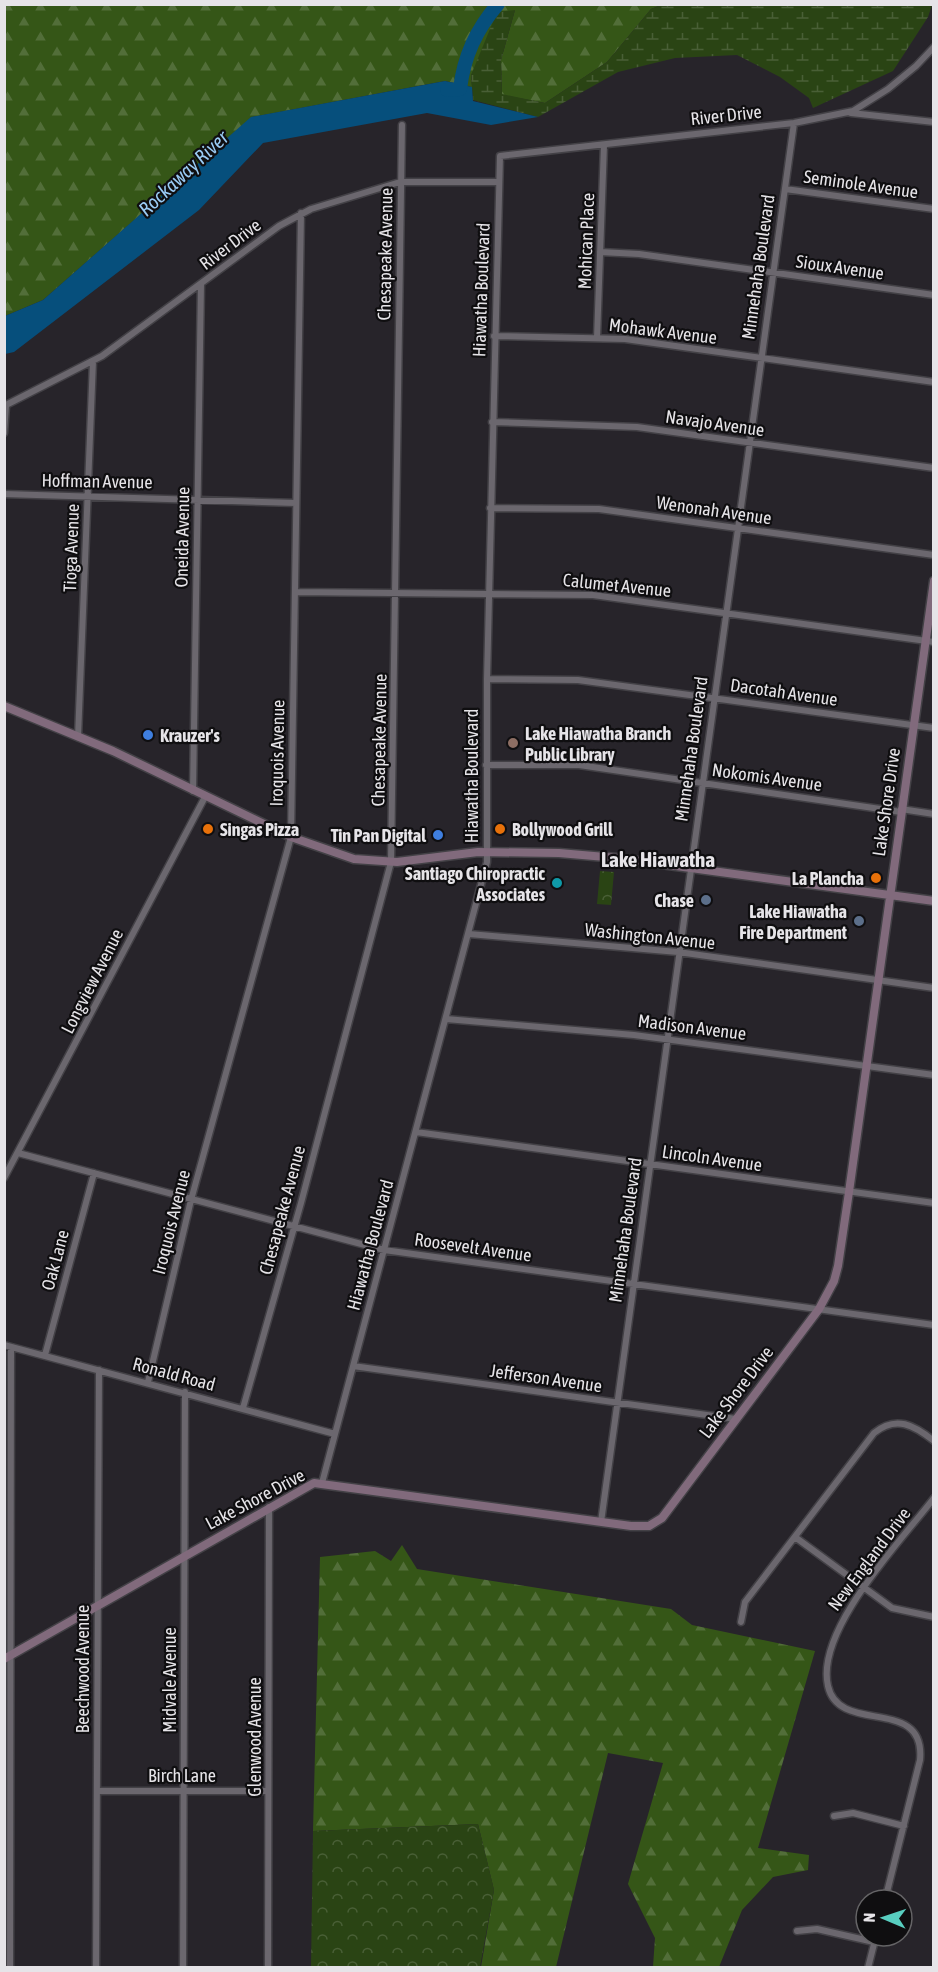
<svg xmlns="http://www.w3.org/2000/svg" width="938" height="1972" font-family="'Asap Condensed',sans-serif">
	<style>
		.forest { fill: url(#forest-firs) }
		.wetland { fill: url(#wetland-marsh) }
		.park { fill: url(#park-crowns) }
		.water { fill: #064f7c }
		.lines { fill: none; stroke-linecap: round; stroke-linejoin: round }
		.river { stroke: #064f7c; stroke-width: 14 }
		.street-casing { stroke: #434146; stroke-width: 9 }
		.secondary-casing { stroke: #434146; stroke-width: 11 }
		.street { stroke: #6b676e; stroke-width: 6 }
		.secondary { stroke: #816a7c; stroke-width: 8 }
		.shop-dot { fill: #3f7fe0; stroke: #0f0e10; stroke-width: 2 }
		.education-dot { fill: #8d6e63; stroke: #0f0e10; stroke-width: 2 }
		.food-dot { fill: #e8710a; stroke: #0f0e10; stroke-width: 2 }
		.culture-dot { fill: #0f9aa8; stroke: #0f0e10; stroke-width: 2 }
		.service-dot { fill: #5c6f8a; stroke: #0f0e10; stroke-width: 2 }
		.labels { text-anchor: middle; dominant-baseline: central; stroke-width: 4.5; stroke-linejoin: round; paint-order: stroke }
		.street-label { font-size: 18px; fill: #e6e4e8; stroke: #0f0e10 }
		.poi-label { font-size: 18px; font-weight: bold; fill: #e6e4e8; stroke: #0f0e10; text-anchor: end }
		.water-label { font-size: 20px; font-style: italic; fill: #9acbf4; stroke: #0f0e10 }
		.quarter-label { font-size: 21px; font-weight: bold; fill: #e6e4e8; stroke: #0f0e10 }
	</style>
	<defs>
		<pattern id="forest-firs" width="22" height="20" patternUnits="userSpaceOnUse" patternTransform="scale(1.5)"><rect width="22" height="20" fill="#355617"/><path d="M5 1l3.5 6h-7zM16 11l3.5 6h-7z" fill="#526e39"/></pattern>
		<pattern id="wetland-marsh" width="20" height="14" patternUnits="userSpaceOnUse" patternTransform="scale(1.5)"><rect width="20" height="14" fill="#2a4414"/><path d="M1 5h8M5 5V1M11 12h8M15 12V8" fill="none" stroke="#495f36"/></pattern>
		<pattern id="park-crowns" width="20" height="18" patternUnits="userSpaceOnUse" patternTransform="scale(1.5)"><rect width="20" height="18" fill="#2a4414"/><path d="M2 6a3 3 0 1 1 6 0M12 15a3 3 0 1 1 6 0" fill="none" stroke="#495f36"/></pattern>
	</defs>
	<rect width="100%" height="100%" fill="#27242a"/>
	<path class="forest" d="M5 5H661L651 9 607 62 545 103 502 95 501 60 515 10 471 75 472 87 445 81 252 117 43 300 5 316Z
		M402 1545 417 1569 671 1609 692 1625 815 1651 758 1848 809 1855 808 1870 773 1877 742 1910 719 1967H653L655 1938 628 1884 663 1763 608 1753 556 1967H481L494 1890 478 1824 313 1831 320 1557 375 1551 391 1561Z"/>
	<path class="wetland" d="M661 5H932L928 17 893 71 813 108 809 98 780 77 737 55 675 58 618 72 538 117 473 100 471 75 497 12 515 10 501 60 502 94 545 103 607 62 651 9Z"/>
	<path class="park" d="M600 871 614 872 611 905 597 904Z
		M478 1824 494 1890 480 1967H311L313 1831Z"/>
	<path class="water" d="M445 81 472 87 473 101 538 117 491 125 427 113 263 143 199 210 14 352 5 354V316L43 300 251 117Z"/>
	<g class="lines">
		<path class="river" d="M447 90 460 89C464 56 476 30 498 4"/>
		<defs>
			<path id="street" d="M851 113 934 122
				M785 189 934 209
				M600 252 639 254 934 295
				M494 336 625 339 934 382
				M597 338 604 145
				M4 406 102 356 279 226 311 209 400 182H499
				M492 422 637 427 934 468
				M4 433 6 406
				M4 494 296 503
				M490 508 599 509 934 555
				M295 592 593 595 934 642
				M487 679 578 680 934 728
				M78 737 93 361
				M486 765H579L901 812
				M193 791 201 284
				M901 809 934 814
				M469 934 678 952 934 988
				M446 1019 634 1035 934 1075
				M416 1132 934 1203
				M18 1153 384 1250 934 1325
				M4 1178 205 797
				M4 1345 335 1434
				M45 1355 94 1173
				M353 1366 736 1419
				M148 1382 191 1200 291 837 301 213
				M243 1408 301 1203 391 862 402 125
				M322 1483 487 862V679L500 156 794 123 853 111 888 89 916 66 934 47
				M601 1522 794 123
				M795 1537 892 1608 934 1617
				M741 1622 745 1602 874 1433C896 1415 914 1425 934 1441
				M97 1791H268
				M834 1816 853 1813 904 1826
				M885 1900 920 1760C926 1695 839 1736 828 1686 815 1630 901 1541 934 1498
				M797 1931 817 1929 874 1942
				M10 1968 11 1347
				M96 1968 99 1370
				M183 1968 185 1392
				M268 1968 269 1507
				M868 1968 876 1936"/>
			<path id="secondary" d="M4 706 113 751 291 837 354 859 397 862 478 852 559 853 617 858 934 901
				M4 1659 314 1483 631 1526H649L662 1518 819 1309 834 1281 838 1266 849 1192 934 581"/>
		</defs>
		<use href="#street" class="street-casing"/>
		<use href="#secondary" class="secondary-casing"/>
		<use href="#street" class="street"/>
		<use href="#secondary" class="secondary"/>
	</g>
	<g class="shop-dot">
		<circle cx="148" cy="735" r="6"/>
		<circle cx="438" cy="835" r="6"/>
	</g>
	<circle class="education-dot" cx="513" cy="743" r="6"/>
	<g class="food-dot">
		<circle cx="208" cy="829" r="6"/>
		<circle cx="500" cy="829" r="6"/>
		<circle cx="876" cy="878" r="6"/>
	</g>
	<circle class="culture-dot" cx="557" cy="883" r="6"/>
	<g class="service-dot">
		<circle cx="706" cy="900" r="6"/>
		<circle cx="859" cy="921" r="6"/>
	</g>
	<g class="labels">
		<g class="street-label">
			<text transform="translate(726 115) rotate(-6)">River Drive</text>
			<text transform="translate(861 184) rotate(8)">Seminole Avenue</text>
			<text transform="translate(586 241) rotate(-88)">Mohican Place</text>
			<text transform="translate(230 244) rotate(-37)">River Drive</text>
			<text transform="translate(385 254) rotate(-89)">Chesapeake Avenue</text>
			<text transform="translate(758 267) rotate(-82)">Minnehaha Boulevard</text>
			<text transform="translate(840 267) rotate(8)">Sioux Avenue</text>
			<text transform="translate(481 290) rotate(-88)">Hiawatha Boulevard</text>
			<text transform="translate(663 331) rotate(7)">Mohawk Avenue</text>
			<text transform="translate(715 423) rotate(8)">Navajo Avenue</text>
			<text transform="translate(97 481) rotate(1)">Hoffman Avenue</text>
			<text transform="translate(714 510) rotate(8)">Wenonah Avenue</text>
			<text transform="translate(182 537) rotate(-89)">Oneida Avenue</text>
			<text transform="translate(71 548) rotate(-88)">Tioga Avenue</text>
			<text transform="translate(617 585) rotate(6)">Calumet Avenue</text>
			<text transform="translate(784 692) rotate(8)">Dacotah Avenue</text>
			<text transform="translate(379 740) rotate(-89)">Chesapeake Avenue</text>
			<text transform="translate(691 749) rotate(-82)">Minnehaha Boulevard</text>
			<text transform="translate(277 753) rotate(-89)">Iroquois Avenue</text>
			<text transform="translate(471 776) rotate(-90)">Hiawatha Boulevard</text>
			<text transform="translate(767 777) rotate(8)">Nokomis Avenue</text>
			<text transform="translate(886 802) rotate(-82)">Lake Shore Drive</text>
			<text transform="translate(650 936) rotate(6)">Washington Avenue</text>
			<text transform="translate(92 981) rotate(-63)">Longview Avenue</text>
			<text transform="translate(692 1027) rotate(7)">Madison Avenue</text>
			<text transform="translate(712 1158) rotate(8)">Lincoln Avenue</text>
			<text transform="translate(282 1210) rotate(-75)">Chesapeake Avenue</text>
			<text transform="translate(171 1222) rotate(-76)">Iroquois Avenue</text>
			<text transform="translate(625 1230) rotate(-82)">Minnehaha Boulevard</text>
			<text transform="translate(370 1245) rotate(-75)">Hiawatha Boulevard</text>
			<text transform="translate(473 1247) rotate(8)">Roosevelt Avenue</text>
			<text transform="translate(55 1260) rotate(-75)">Oak Lane</text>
			<text transform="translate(174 1374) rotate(15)">Ronald Road</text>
			<text transform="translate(546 1378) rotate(8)">Jefferson Avenue</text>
			<text transform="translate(736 1392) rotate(-53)">Lake Shore Drive</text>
			<text transform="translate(255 1499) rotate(-28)">Lake Shore Drive</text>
			<text transform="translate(869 1559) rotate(-53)">New England Drive</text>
			<text transform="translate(82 1669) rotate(-90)">Beechwood Avenue</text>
			<text transform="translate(169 1680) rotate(-90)">Midvale Avenue</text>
			<text transform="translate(254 1737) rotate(-90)">Glenwood Avenue</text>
			<text x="182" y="1775">Birch Lane</text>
		</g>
		<g class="poi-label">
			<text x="525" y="733" text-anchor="start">Lake Hiawatha Branch<tspan x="525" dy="21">Public Library</tspan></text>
			<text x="160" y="735" text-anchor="start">Krauzer's</text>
			<text x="220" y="829" text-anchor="start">Singas Pizza</text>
			<text x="512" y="829" text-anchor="start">Bollywood Grill</text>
			<text x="426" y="835">Tin Pan Digital</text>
			<text x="545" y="873">Santiago Chiropractic<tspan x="545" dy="21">Associates</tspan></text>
			<text x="864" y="878">La Plancha</text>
			<text x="694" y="900">Chase</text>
			<text x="847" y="911">Lake Hiawatha<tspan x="847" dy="21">Fire Department</tspan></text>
		</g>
		<g class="water-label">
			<text transform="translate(183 173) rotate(-43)">Rockaway River</text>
		</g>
		<g class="quarter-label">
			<text x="658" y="859">Lake Hiawatha</text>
		</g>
	</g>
	<rect width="938" height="1972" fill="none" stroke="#e6e4e8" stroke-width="12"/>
	<g transform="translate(884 1918) rotate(272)"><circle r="28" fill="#0f0e10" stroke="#656466" stroke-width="1.5"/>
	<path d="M0-4.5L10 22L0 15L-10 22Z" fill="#58cec0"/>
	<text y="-9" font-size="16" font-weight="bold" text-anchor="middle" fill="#e6e4e8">N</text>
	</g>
</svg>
